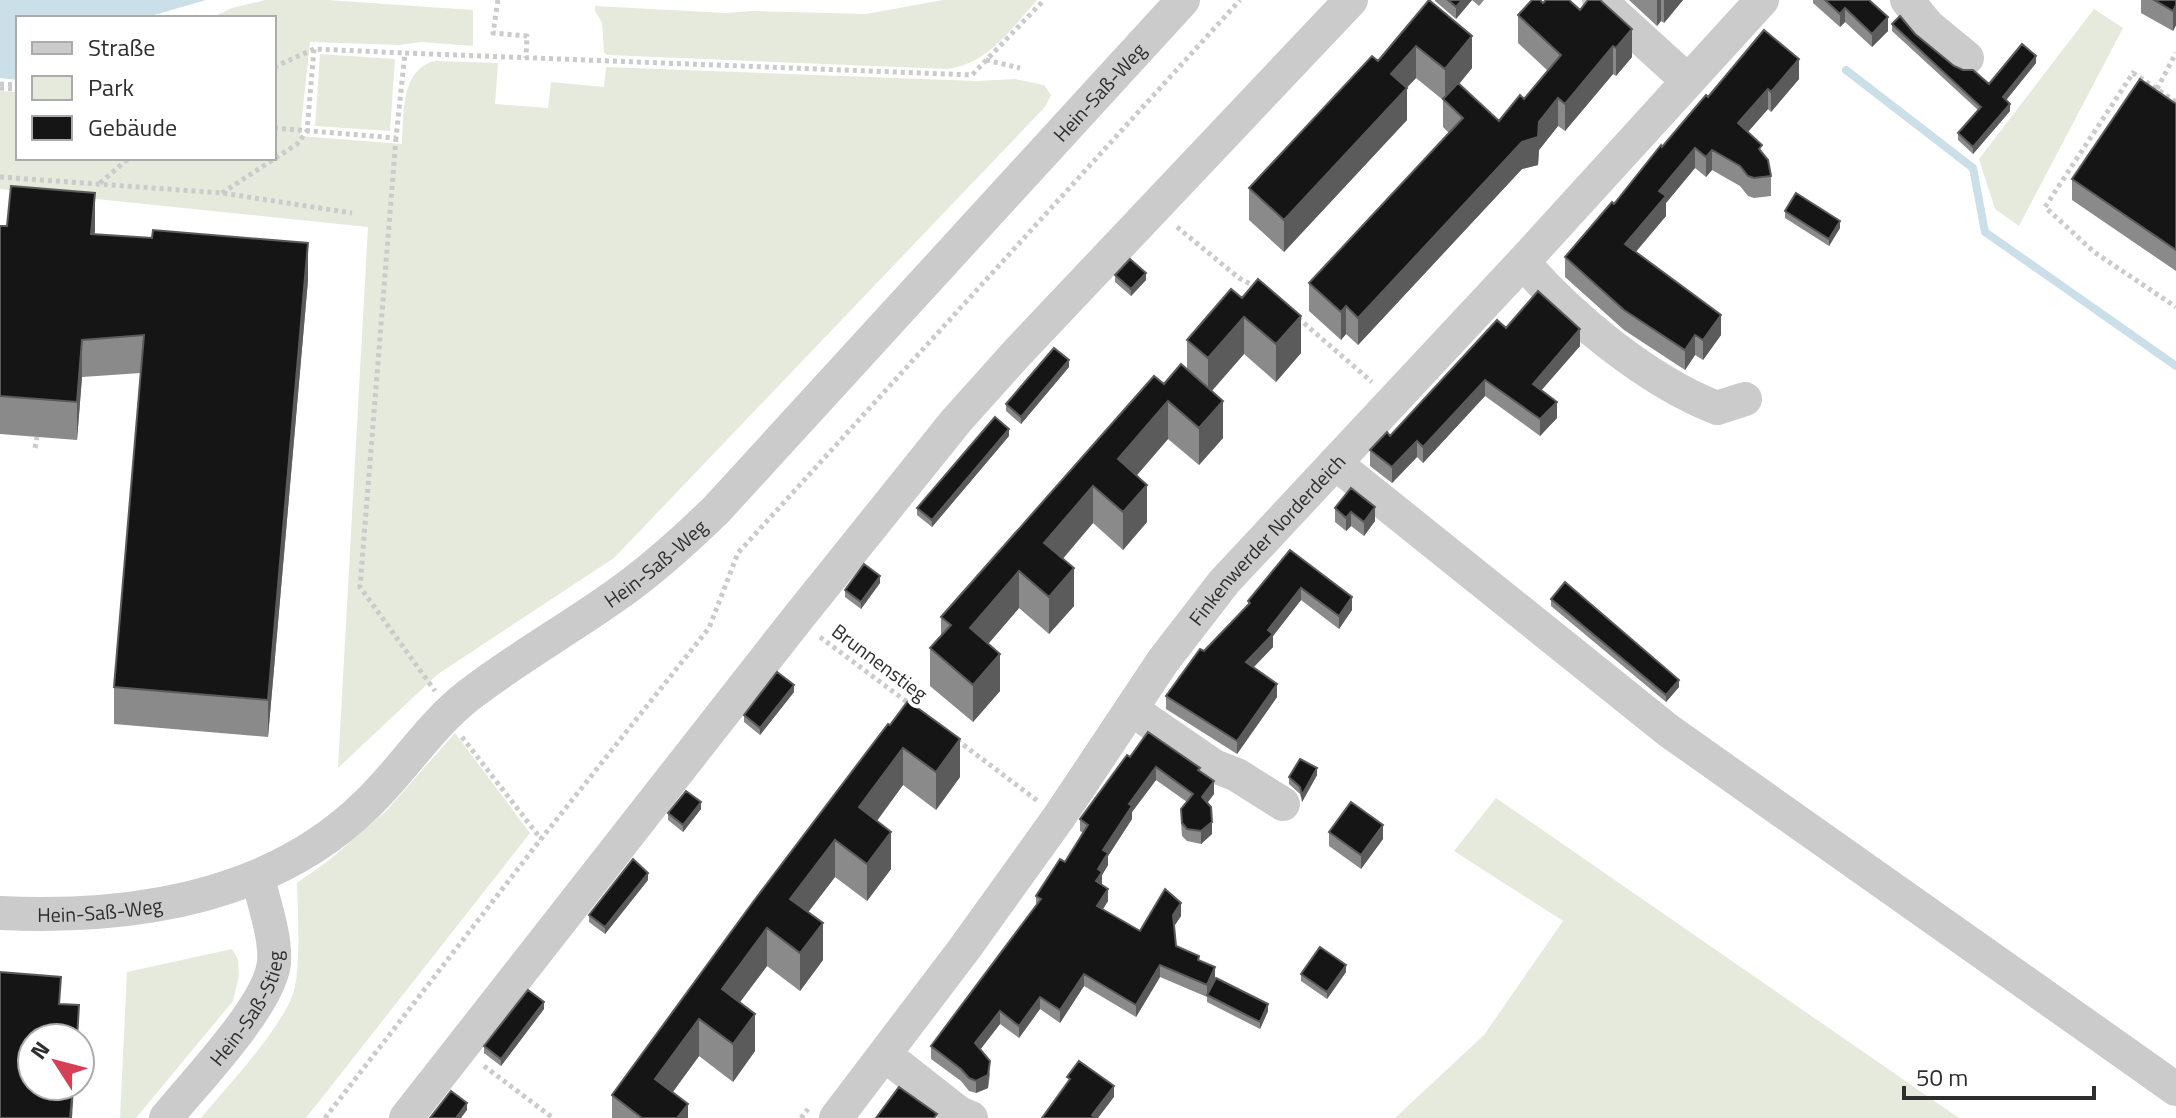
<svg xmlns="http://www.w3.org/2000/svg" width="2176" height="1118" font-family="'Titillium Web',sans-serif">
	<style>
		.green { fill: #e5eadd }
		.water { fill: #cbdfe9 }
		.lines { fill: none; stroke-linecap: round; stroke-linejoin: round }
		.stream { stroke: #cbdfe9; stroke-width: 8 }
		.path { stroke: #cbcbcb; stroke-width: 5; stroke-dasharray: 4 4; stroke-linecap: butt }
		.minor { stroke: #cbcbcb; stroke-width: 34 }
		.wall { fill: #8a8a8a }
		.shaded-wall { fill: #5b5b5b }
		.building { fill: #151515; stroke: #5b5b5b; stroke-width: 2 }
		.labels { text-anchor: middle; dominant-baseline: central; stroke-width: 8; stroke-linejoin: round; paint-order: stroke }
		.street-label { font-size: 20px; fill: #2e2e2e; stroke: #fff }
	</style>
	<rect width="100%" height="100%" fill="#fff"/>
	<path class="green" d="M265 0H327L473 10V46L421 42 400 45 310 42 300 136 402 144C404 116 400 69 435 61L498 63 495 104 548 108 551 82 604 87 606 67 977 81 1015 79 1044 85 1051 95 1045 107 614 558 438 674 338 768 368 227 0 189V91L18 92V158H274V18H211L232 8Z
		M943 0H1037C1011 29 988 64 947 69L607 55 604 52 602 23 595 11V6L726 13 752 11 866 14Z
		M2094 9 2123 28 2019 226 1995 209 1979 159Z
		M320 54 395 59 390 131 315 126Z
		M455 733 530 833 306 1118H201C228 1085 279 1032 293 994 301 972 298 909 297 883L328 861 385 812Z
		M1496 798 1959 1118H1395L1484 1035 1563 921 1454 851Z
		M232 949 238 959 239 976 233 1001 136 1118H120L127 972Z"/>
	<path class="water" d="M0 0H206L144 18H18V80L0 78Z"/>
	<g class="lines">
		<path class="stream" d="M1846 70 1973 168 1985 232 2176 366"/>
		<path class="path" d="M498 0 493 33 527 36 526 58
			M986 60 1020 68
			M274 67 314 49
			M0 84 18 85
			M0 88 18 89
			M2157 89 2176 53
			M2176 102 2133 73 2045 207 2094 252 2176 307
			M274 128 396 138 405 53 972 75 1044 0
			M396 138 360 587 435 691
			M0 177 222 193 352 213
			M100 183 129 158
			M222 193 297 144 307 131 314 49 405 53
			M1177 227 1239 278 1258 288
			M1298 318 1372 382
			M35 448 37 437
			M820 637 911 705
			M462 737 541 839
			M957 740 1039 802
			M484 1066 553 1118
			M325 1118 541 839 709 628 738 553 1240 0
			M801 1118 808 1109"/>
		<g class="minor">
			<path d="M1599 0 1688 81"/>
			<path d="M1907 0 1928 26 1967 58"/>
			<path d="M1523 262C1571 318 1648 381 1717 408L1745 399"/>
			<path d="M1335 463 1669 731 2176 1089"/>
			<path d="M1131 709 1214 766 1237 775 1283 804"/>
			<path id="s1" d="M0 913C130 919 270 899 366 805 403 770 429 726 469 695 516 659 567 630 615 596 651 571 684 541 716 510L1183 0"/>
			<path d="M885 1055 959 1113 971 1118"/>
			<path id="s2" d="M166 1118C195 1082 269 1006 274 963 276 936 264 904 258 878"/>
			<path d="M406 1118 797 619 956 421 1017 353 1351 0"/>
			<path id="s3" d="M836 1118 965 948 1059 817 1163 661 1224 582 1523 262 1762 0"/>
		</g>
	</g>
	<path class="wall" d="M1429 0 1472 68 1459 84 1499 121 1524 99 1548 71 1518 43V15L1543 3 1632 57 1616 76 1613 74 1565 131 1558 126 1539 150 1538 165 1522 169 1358 345 1346 334 1341 340 1309 311V283L1449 133 1443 127V100L1416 78 1407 88V120L1284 252 1249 220V188L1378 61Z
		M1435 0H1484L1479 6 1472 0 1456 19 1435 1Z
		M1629 0H1683L1664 23 1661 21 1657 26Z
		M1813 0H1869L1888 31 1872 47 1845 22 1840 27 1813 3Z
		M2141 0H2176V25L2173 31 2141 13Z
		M1892 24 1915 34 1954 66 1989 84 2036 63 2006 100 2010 111 1973 154 1958 140V133L1978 110 1892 31Z
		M1799 79 1771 112 1768 109 1748 132 1762 153 1771 176V196L1754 198 1748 196 1740 186 1712 170 1706 177 1695 168 1666 203V216L1636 252 1721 335 1703 360 1695 355 1685 370 1624 330 1565 277V257L1614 204 1662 147 1708 97Z
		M2176 104V271L2072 200V179Z
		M1785 211 1840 228 1829 246 1785 218Z
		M0 226 94 234 308 280 268 737 114 724V687L141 373 82 377 77 440 0 434Z
		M1115 275 1146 280 1131 296 1115 282Z
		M1231 289 1301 353 1276 382 1244 354 1212 391 1223 438 1199 465 1168 439 1137 475 1147 522 1123 550 1093 523 1063 559 1074 606 1049 634 1019 608 988 644 1000 691 973 722 930 686V648L941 636V617L1164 384 1187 369V340Z
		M1506 328 1580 346 1541 390 1557 418 1540 436 1485 396 1423 463 1417 457 1392 483 1370 466V450L1390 436Z
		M1069 367 1021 424 1006 411V404Z
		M1009 436 932 527 917 515V508Z
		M1351 488 1375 521 1364 536 1351 526 1346 531 1335 522V508Z
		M1290 550 1352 610 1339 629 1301 600 1273 636V647L1254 667 1277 697 1237 754 1166 709V696L1204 651 1248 604V601Z
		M880 583 861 609 845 597V590Z
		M1551 599 1679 687 1666 702 1551 606Z
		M794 692 760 735 744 722V715Z
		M888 724 960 777 936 810 903 785 877 821 891 869 867 901 835 877 808 912 823 960 800 991 767 966 740 1002 755 1051 733 1082 699 1056 673 1092 688 1118H612V1095Z
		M1130 757 1200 771 1214 794 1207 803 1212 834 1201 844 1187 841 1182 836 1181 822 1187 802 1156 780 1132 812V819L1108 856V865L1102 875V884L1108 901 1103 909 1140 931 1181 916 1174 926 1176 946 1199 960 1215 979 1268 1011 1260 1029 1207 1002V997L1160 977 1136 1017 1084 986 1060 1023 1040 1009 1019 1038 1000 1024 980 1050 990 1074 988 1088 976 1093 969 1091 961 1081 931 1059V1046L1036 906V896L1065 862 1083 833 1080 831V819Z
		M1317 775 1302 802 1300 794 1289 784V777Z
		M701 809 683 832 668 820V813Z
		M1329 832 1383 839 1361 869 1329 846Z
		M648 880 605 934 589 922V915Z
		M1346 972 1327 999 1301 981V974Z
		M544 1009 501 1066 484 1053V1046Z"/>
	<path class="shaded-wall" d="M1462 0H1472L1456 19V7Z
		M1657 0H1661V21L1657 26Z
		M1664 0H1683L1664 23Z
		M2176 5V25L2173 31V11Z
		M1845 8V22L1840 27V14Z
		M1888 17V31L1872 47V34Z
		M1632 29V57L1616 76V48Z
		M1472 36V68L1445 101V69Z
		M1416 46V78L1405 89 1407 88V120L1284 252V220L1391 74Z
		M1613 46V74L1565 131V104Z
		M2036 56V63L2003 104V97Z
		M1799 59V79L1771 112V92Z
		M1768 89V109L1738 143V123Z
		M1558 98V126L1539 150 1538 165 1522 169 1358 345V318L1539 122Z
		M2010 104V111L1973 154V147Z
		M1695 148V168L1666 203V216L1625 264V244L1659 191Z
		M1712 150V170L1706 177V157Z
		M95 193V231L91 271V234Z
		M1840 221V228L1829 246V239Z
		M308 243V280L268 737V700Z
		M1146 273V280L1131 296V289Z
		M1346 306V334L1341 340V312Z
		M1721 315V335L1703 360V340Z
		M1301 316V353L1276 382V344Z
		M1244 317V354L1208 395V358Z
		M1580 329V346L1533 400V384Z
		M1695 335V355L1685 370V350Z
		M82 340V377L77 440V402Z
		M1069 360V367L1021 424V417Z
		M1485 380V396L1423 463V447Z
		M1168 401V439L1118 497V459Z
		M1223 401V438L1199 465V428Z
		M1557 402V418L1540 436V419Z
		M1009 429V436L932 527V520Z
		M1417 441V457L1392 483V467Z
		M1147 485V522L1123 550V512Z
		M1093 486V523L1044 580V543Z
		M1375 507V521L1364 536V522Z
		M1351 512V526L1346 531V518Z
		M1074 568V606L1049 634V597Z
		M1019 571V608L970 665V628Z
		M880 576V583L861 609V602Z
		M1301 588V600L1273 636V647L1246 675V662L1268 630Z
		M1352 597V610L1339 629V616Z
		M1000 654V691L973 722V685Z
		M1679 680V687L1666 702V695Z
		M1277 684V697L1237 754V741Z
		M794 685V692L760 735V728Z
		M960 739V777L936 810V772Z
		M903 748V785L859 845V807Z
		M1156 767V780L1132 812V819L1108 856V865L1102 875V884L1096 893 1098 869 1103 850 1129 804Z
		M1317 768V775L1302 802V795Z
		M1214 781V794L1202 810V797Z
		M701 802V809L683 832V825Z
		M1212 822V834L1201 844V831Z
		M1383 825V839L1361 869V855Z
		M891 832V869L867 901V864Z
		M835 840V877L790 936V899Z
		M648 873V880L605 934V927Z
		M1108 889V901L1097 918V906Z
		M1181 903V916L1173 928V915Z
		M823 923V960L800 991V953Z
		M767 928V966L722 1026V989Z
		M1160 965V977L1136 1017V1005Z
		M1346 965V972L1327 999V992Z
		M1215 967V979L1207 997V985Z
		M1084 974V986L1060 1023V1010Z
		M1040 997V1009L1019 1038V1026Z
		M544 1002V1009L501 1066V1059Z
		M1268 1004V1011L1260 1029V1022Z
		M1000 1011V1024L975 1056V1043Z
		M755 1014V1051L733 1082V1044Z
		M699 1019V1056L655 1116V1079Z
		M990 1061 988 1088 976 1093V1081Z
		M73 1086H74L72 1118H70Z
		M1114 1086V1097L1098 1118H1092V1115Z
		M467 1103V1110L461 1118H456Z
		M688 1104V1118H677Z"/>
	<path class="building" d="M1429 0 1472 36 1445 69 1416 46 1391 74 1407 88 1284 220 1249 188 1372 56 1378 61Z
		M1448 0H1462L1456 7Z
		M1532 0H1540L1543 3 1546 0H1569L1580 10 1588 0H1600L1632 29 1616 48 1613 46 1565 104 1558 98 1539 122 1538 137 1522 142 1358 318 1346 306 1341 312 1309 283 1463 118 1443 99 1458 83 1499 121 1520 95 1524 99 1561 55 1518 15Z
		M1825 0H1869L1888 17 1872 34 1845 8 1840 14Z
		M2154 0H2176V5L2173 11Z
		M1900 16 1915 34 1954 66 1963 70H1973L1989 84 2022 44 2036 56 2003 97 2010 104 1973 147 1958 133 1981 107 1892 24Z
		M1764 30 1799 59 1771 92 1768 89 1738 123 1762 145 1759 149 1768 160 1771 176 1754 178 1748 176 1740 166 1712 150 1706 157 1695 148 1659 191 1666 196 1625 244 1721 315 1703 340 1695 335 1685 350 1624 310 1565 257 1612 202 1614 204 1661 145 1662 147 1706 95 1708 97Z
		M2140 79 2176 104V250L2072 179Z
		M11 186 95 193 91 234 152 238 153 230 308 243 268 700 114 687 144 335 82 340 77 402 0 396V226H7Z
		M1796 193 1840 221 1829 239 1785 211Z
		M1130 259 1146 273 1131 289 1115 275Z
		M1258 279 1301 316 1276 344 1244 317 1208 358 1187 340 1231 289 1242 298Z
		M1538 291 1580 329 1533 384 1557 402 1540 419 1485 380 1423 447 1417 441 1392 467 1370 450 1387 432 1390 436 1497 320 1506 328Z
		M1054 348 1069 360 1021 417 1006 404Z
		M1181 364 1223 401 1199 428 1168 401 1118 459 1147 485 1123 512 1093 486 1044 543 1074 568 1049 597 1019 571 970 628 1000 654 973 685 930 648 951 625 941 617 1154 376 1164 384Z
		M995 417 1009 429 932 520 917 508Z
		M1351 488 1375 507 1364 522 1351 512 1346 518 1335 508Z
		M1290 550 1352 597 1339 616 1301 588 1268 630 1273 634 1246 662 1277 684 1237 741 1166 696 1200 649 1204 651 1250 603 1248 601Z
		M864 564 880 576 861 602 845 590Z
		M1565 582 1679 680 1666 695 1551 599Z
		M777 672 794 685 760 728 744 715Z
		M908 701 960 739 936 772 903 748 859 807 891 832 867 864 835 840 790 899 823 923 800 953 767 928 722 989 755 1014 733 1044 699 1019 655 1079 688 1104 677 1118H642L612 1095 753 902 888 724 890 725Z
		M1148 732 1200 768 1198 770 1214 781 1202 797 1211 807 1212 822 1201 831 1187 829 1182 823 1181 809 1193 794 1156 767 1129 804 1132 806 1103 850 1108 853 1098 869 1102 872 1096 881 1108 889 1097 906 1140 931 1165 889 1181 903 1173 915 1176 946 1199 956 1198 960 1215 967 1207 985 1160 965 1136 1005 1084 974 1060 1010 1040 997 1019 1026 1000 1011 975 1043 990 1061 988 1075 976 1081 969 1078 961 1069 931 1046 1041 899 1036 896 1060 859 1065 862 1088 825 1080 819 1127 755 1130 757Z
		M1300 759 1317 768 1302 795 1300 787 1289 777Z
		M686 791 701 802 683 825 668 813Z
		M1351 802 1383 825 1361 855 1329 832Z
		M633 859 648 873 605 927 589 915Z
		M1320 947 1346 965 1327 992 1301 974Z
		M0 972 61 977 59 1004 79 1005 77 1038H32V1086H73L70 1118H0Z
		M1216 978 1268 1004 1260 1022 1207 995Z
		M528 990 544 1002 501 1059 484 1046Z
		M1079 1061 1114 1086 1092 1115 1096 1118H1042L1070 1079 1067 1077Z
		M899 1087 937 1114 934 1118H876Z
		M451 1091 467 1103 456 1118H430Z"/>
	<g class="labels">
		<g class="street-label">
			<text stroke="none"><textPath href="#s1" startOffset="1420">Hein-Saß-Weg</textPath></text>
			<text stroke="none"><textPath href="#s3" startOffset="722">Finkenwerder Norderdeich</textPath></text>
			<text stroke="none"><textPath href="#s1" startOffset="772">Hein-Saß-Weg</textPath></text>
			<text transform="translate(880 662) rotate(37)">Brunnenstieg</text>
			<text stroke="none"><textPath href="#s1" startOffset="100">Hein-Saß-Weg</textPath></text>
			<text stroke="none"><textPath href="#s2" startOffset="138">Hein-Saß-Stieg</textPath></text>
		</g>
	</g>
	<rect x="16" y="16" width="260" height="144" fill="#ffffff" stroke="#ababab" stroke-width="2"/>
	<rect x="32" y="42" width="40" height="12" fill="#cbcbcb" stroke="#ababab" stroke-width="2"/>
	<text x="88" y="56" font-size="24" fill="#2e2e2e">Straße</text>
	<rect x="32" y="76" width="40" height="24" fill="#e5eadd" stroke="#ababab" stroke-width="2"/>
	<text x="88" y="96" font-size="24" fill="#2e2e2e">Park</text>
	<rect x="32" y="116" width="40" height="24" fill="#151515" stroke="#ababab" stroke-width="2"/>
	<text x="88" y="136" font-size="24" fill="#2e2e2e">Gebäude</text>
	<g transform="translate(56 1062) rotate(306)"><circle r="38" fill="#ffffff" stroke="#ababab" stroke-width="2"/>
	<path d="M0-6L14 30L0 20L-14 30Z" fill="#d63f56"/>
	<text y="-12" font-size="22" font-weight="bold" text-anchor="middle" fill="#2e2e2e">N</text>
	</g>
	<path d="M1904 1086v12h190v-12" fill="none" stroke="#2e2e2e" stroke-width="4"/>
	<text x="1916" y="1086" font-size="24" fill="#2e2e2e" stroke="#ffffff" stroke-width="6" paint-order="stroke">50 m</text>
</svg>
